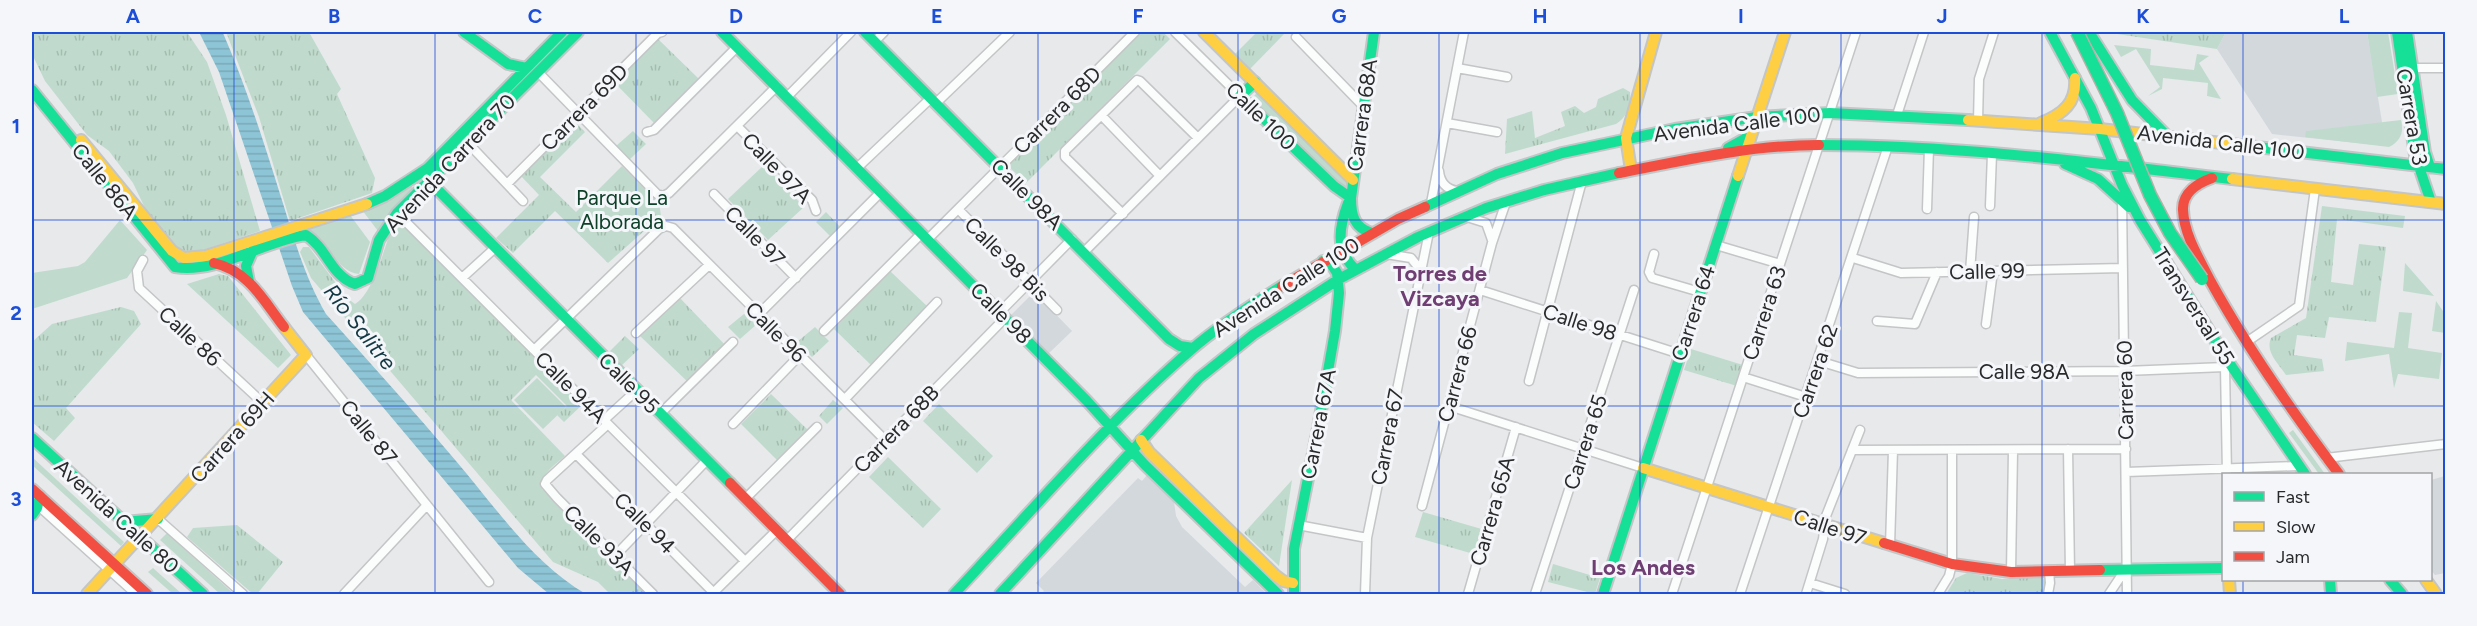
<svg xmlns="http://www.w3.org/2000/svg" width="2477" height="626" font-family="Figtree,sans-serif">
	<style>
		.built { fill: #d3d8dd }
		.grass { fill: #c0dbcd }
		.park { fill: url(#park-tufts) }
		.water { fill: url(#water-rules) }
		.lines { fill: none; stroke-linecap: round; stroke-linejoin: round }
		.street-casing { stroke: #c4c5c6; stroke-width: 11 }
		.fast-casing { stroke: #c4c5c6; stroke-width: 14 }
		.slow-casing { stroke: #c4c5c6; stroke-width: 14 }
		.jam-casing { stroke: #c4c5c6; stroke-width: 14 }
		.street { stroke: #fbfcfc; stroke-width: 8 }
		.fast { stroke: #16e098; stroke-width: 10 }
		.slow { stroke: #ffcf43; stroke-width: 10 }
		.jam { stroke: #f24e42; stroke-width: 10 }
		.fast-bridge-casing { stroke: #b8b1a9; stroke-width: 15; stroke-linecap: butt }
		.fast-bridge { stroke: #16e098; stroke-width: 12 }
		.grid { fill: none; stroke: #1d4ed8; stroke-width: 1.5; stroke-opacity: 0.55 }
		.labels { text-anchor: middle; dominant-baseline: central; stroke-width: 6; stroke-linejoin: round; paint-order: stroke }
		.street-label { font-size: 21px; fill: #292a2b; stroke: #f4f6f9 }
		.park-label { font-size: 21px; fill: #0c4029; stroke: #f4f6f9 }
		.neighbourhood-label { font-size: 22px; font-weight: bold; fill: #6f3f73; stroke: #f4f6f9 }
		.water-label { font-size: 22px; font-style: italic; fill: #133843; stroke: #f4f6f9 }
		.neatline { fill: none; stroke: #1d4ed8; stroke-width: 2 }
		.grid-label { font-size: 20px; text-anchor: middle; font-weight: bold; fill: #1d4ed8 }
	</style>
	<defs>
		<pattern id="park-tufts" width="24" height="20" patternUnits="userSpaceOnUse" patternTransform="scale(1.5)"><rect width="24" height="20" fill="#c0dbcd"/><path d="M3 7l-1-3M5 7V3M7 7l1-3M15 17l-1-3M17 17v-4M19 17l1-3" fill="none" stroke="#a5bcb0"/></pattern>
		<pattern id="water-rules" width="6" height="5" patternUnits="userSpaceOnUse" patternTransform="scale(1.5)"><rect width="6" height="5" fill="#8ec5d6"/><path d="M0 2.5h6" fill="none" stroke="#7aa9b8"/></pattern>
	</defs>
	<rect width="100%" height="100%" fill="#e7e9eb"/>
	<path class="built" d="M2226 32H2367L2386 146 2272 134 2217 49Z
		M1034 292 1072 331 1047 355 1009 317Z
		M1147 475 1174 502 1176 516 1182 527 1245 587 1253 580 1267 594H1041L1044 591 1036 583 1138 478 1142 481Z
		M2445 476V573L2435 575 2430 569 2431 480Z"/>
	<path class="grass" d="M2367 32H2388L2398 94 2377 97Z
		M2114 45 2151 49 2150 65 2194 70 2197 54 2209 56 2199 63 2221 99 2207 96 2208 83 2163 78 2162 89 2148 96 2160 87 2136 49 2121 57Z
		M1258 91 1348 182 1342 189 1252 99Z
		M2401 120C2404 132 2401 141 2389 147L2305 137 2306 131Z
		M410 185 414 189 394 207 378 231 362 210Z
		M350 215 370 242 359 274C332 272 329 230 302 230Z
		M120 220 147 250 127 278 32 309V273L78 266 85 262Z
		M2405 263 2434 296 2403 291Z
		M2436 301 2445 314V333L2432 331Z
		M2399 312 2412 313 2408 348 2442 353 2439 379 2398 374 2394 388 2389 354 2345 361 2347 342 2394 348Z
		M537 378 566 407 543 429 514 400Z
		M2293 430 2325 474H2319L2289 433Z
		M32 457 124 542 121 546 32 465Z
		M167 533 234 594H220L160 540Z
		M153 568 182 594H173L148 572Z"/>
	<path class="park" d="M32 32H187L207 62 226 115 260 231 191 254 175 247 145 208 133 183 109 151 87 135 45 81 32 54Z
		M226 32H309L341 89 337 94 375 178 372 193 290 221 259 117Z
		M1138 32H1163L1170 39 1026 183 1006 164Z
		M1257 32H1286L1249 70 1234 55Z
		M2104 32H2226L2217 49Z
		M657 38 699 79 654 123 613 81Z
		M1623 88 1630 92C1631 104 1627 118 1616 124L1505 154 1507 119 1532 111 1535 138 1565 126 1561 112 1575 106 1584 113 1596 107 1598 99Z
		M576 123 585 132 540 177 576 212 622 166 659 202 661 216 608 263 555 211 513 253 496 238 539 195 520 175Z
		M633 131 646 144 629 160 616 146Z
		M764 165 804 207 768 240 728 199Z
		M2322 206 2405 216 2403 228 2337 219 2331 282 2353 285 2359 244 2386 247 2376 322 2329 317 2325 338 2297 335 2294 355 2322 359 2324 371 2286 375C2278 363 2265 352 2271 338L2306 318Z
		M826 212 842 229 832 238 816 222Z
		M401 221 582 405 564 422 557 415 567 406 536 375 511 400 565 456C555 465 540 474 542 489L656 594H610L598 582 553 562 311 278 300 252 303 247H309L347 298 355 304C373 294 385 246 392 227L395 223Z
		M890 271 928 307 871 365 834 329Z
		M219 274 228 276 291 355 278 368 187 284Z
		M679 297 727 347 690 384 640 336Z
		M121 307 134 311 141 324 66 408 75 418 54 441 32 422V342L52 324Z
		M744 314 757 324 740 339 728 327Z
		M815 327 829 341 812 357 797 342Z
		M625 336 639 349 621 366 609 352Z
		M1691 349 1743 365 1737 386 1684 370Z
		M771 394 808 430 777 460 741 424Z
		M833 400 843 408 827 424 819 416Z
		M939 404 993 456 977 473 923 421Z
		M888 457 941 509 923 528 869 477Z
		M1292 480 1279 566 1244 533Z
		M1423 512 1485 530 1477 555 1415 537Z
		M237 525 283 562 257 594H253L187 537 193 528Z
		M1553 564 1600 578 1595 594 1548 582Z
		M1967 573 2002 579 2042 577 2047 583 2045 594H1946L1956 578Z"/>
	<path class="water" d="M199 32 223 33C246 86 263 140 280 194 293 235 304 276 326 314 370 363 414 411 456 461 496 508 533 563 586 594H549L518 568 303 312 292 286 219 72Z"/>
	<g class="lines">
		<defs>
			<path id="street" d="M1296 37 1363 106
				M875 41 884 32
				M1457 68 1507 77
				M2413 68H2446
				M538 72 657 194 663 196 669 193 777 86
				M787 97 851 32
				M936 103 1010 32
				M1897 115 1924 32
				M1102 116 1160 176
				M1978 121 1979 79 1994 32
				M1447 123 1497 132
				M737 126 812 200 816 211
				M647 132 654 130 737 47
				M466 141 523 201
				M857 168 931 98
				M1439 171C1440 182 1446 189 1457 191
				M507 184 658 33 662 32
				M714 194 796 278
				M2122 199 2127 594
				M1431 203 1464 32
				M1990 206 1992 154
				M958 209 1057 310
				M1927 209 1929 148
				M397 213 745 561
				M1123 214 1065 157V151L1137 80 1140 81 1198 138
				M1467 217 1486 223 1492 240
				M928 239 1135 32
				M1716 245 1780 264
				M1084 252 1240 96 1175 32
				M1386 254 1411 258 1419 268 1420 274
				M1654 254 1649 272 1652 278 1700 292
				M1853 258 1901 273 2123 268
				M143 260 137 271 139 288 263 403
				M1970 272 1974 217
				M462 278 495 248
				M1480 290 1680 354
				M1000 312 1072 239
				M759 314 881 192
				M1877 321 1915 324 1937 272
				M1986 324 1993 271
				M824 331 922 233
				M636 333 709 265
				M2248 341 2299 306 2315 189
				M534 350 659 229 666 226 673 228 885 440
				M306 355 489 582
				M1819 361 1858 373 2125 371 2225 367 2230 364
				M2225 367 2227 474
				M1743 377 1806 397
				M1529 381 1582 181
				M845 399 937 302
				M1449 406 1643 468
				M660 414 733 342
				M604 420 637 390
				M608 424 547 480 545 484 557 498 653 594
				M733 424 800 355
				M2068 449 2070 571
				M1852 450 2126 449
				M576 454 714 593
				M2326 458 2446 444
				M2126 472 2298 466
				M746 498 817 427
				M32 500 136 594
				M1422 506 1492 243 1506 202
				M158 519 243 594
				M1298 525 1367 538
				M787 540 1005 318
				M1890 546 1893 450
				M615 556 707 460
				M2011 572 2013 451
				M1810 583 1845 594
				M344 594 427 505
				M712 594 777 530
				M1365 594 1367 538 1429 232
				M1468 594 1516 427
				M1535 594 1634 290
				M1672 594 1856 32
				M1740 594 1888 146
				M1806 594 1823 539 1826 516 1860 430
				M1938 594 1949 576 1952 564V450
				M2048 594 2050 583 2049 571
				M2109 594 2125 570"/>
			<path id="fast" d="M464 32 508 64 526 68
				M722 32 1087 401 1145 465 1278 594
				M865 32 1169 339 1180 346 1193 348
				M2050 32 2091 108 2122 185 2140 220 2230 364 2305 474
				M2089 32 2132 100 2166 135
				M2397 32 2415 155 2431 202
				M2407 32 2425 152 2430 167
				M1255 82 1240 96 1334 186 1351 198
				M32 90 175 267C217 274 263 241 306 235 327 248 331 276 355 284L368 278 379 240 397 213 578 32
				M1819 145C1957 145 2095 163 2232 179
				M2248 146 2446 169
				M1728 148 1746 138 1757 117
				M2065 164 2098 179 2129 207
				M427 174 432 184 730 483
				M1348 203C1339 227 1335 250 1355 269
				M367 204 385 196 428 168 562 32
				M1425 207 1497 174 1562 153 1675 129 1757 117 1830 113 1968 120
				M1372 233C1354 228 1351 215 1351 198L1374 32
				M249 282 246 266 253 250
				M32 438 203 594
				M32 515 37 508 40 496
				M124 522 158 519
				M2100 570 2224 568
				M2330 580 2331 594
				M2390 580 2402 594
				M954 594C1031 512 1107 422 1192 349 1220 325 1251 305 1282 286
				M1000 594 1199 378 1254 334 1339 279 1418 237 1486 208 1544 190 1619 173
				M1294 594V549L1318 428 1335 331 1339 293 1337 273 1332 265 1323 261
				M1603 594 1738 176"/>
			<path id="slow" d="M1204 32 1353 180
				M1968 120 2100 129 2248 146
				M2041 123C2063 114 2077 103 2075 78
				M81 140 172 251 184 258 206 256 367 204
				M1631 170 1626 138 1656 32
				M1738 176 1785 32
				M2232 179 2446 204
				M1141 440 1149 452 1275 575 1283 581 1293 583
				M1643 468 1884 543
				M2229 580 2230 594
				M2426 580 2436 594
				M87 594 306 355 284 327"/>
			<path id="jam" d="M1619 173C1685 160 1752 145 1819 145
				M2212 178C2198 183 2182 193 2183 210 2184 235 2200 260 2211 282 2248 349 2293 413 2339 474
				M214 263C249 271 263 300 284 327
				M1282 286 1398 219 1425 207
				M730 483 840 594
				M32 489 147 594
				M1884 543 1952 564 2011 572 2100 570"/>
		</defs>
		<use href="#street" class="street-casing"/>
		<use href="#fast" class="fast-casing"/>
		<use href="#slow" class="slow-casing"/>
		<use href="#jam" class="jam-casing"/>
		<use href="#street" class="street"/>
		<use href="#fast" class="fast"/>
		<use href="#slow" class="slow"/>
		<use href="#jam" class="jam"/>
		<defs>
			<path id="fast-bridge" d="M2077 32 2117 113 2150 195 2170 233 2202 279"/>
		</defs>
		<use href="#fast-bridge" class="fast-bridge-casing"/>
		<use href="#fast-bridge" class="fast-bridge"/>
	</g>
	<path class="grid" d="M234 32V594M435 32V594M636 32V594M837 32V594M1038 32V594M1238 32V594M1439 32V594M1640 32V594M1841 32V594M2042 32V594M2243 32V474M32 220H2446M32 406H2446M2243 580V594"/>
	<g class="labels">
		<g class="street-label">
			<text transform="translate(584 107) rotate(-45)">Carrera 69D</text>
			<text transform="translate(1057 110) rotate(-45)">Carrera 68D</text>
			<text transform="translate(1362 115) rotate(-82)">Carrera 68A</text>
			<text transform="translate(1261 116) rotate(44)">Calle 100</text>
			<text transform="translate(2412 117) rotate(80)">Carrera 53</text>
			<text transform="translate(1737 124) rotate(-7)">Avenida Calle 100</text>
			<text transform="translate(2221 142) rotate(7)">Avenida Calle 100</text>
			<text transform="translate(450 163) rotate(-47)">Avenida Carrera 70</text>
			<text transform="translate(777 168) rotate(46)">Calle 97A</text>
			<text transform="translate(105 181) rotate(51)">Calle 86A</text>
			<text transform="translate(1027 194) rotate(45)">Calle 98A</text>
			<text transform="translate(755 236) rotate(45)">Calle 97</text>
			<text transform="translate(1007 259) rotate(45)">Calle 98 Bis</text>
			<text transform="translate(1987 271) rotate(-1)">Calle 99</text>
			<text transform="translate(1286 287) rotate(-32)">Avenida Calle 100</text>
			<text transform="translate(2194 306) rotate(58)">Transversal 55</text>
			<text transform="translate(1001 313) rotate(45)">Calle 98</text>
			<text transform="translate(1693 313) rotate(-72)">Carrera 64</text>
			<text transform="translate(1764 313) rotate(-72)">Carrera 63</text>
			<text transform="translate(1580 322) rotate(18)">Calle 98</text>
			<text transform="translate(776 332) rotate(45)">Calle 96</text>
			<text transform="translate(190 336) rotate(43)">Calle 86</text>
			<text transform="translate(1815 371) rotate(-71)">Carrera 62</text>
			<text x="2024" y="371">Calle 98A</text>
			<text transform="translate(1457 374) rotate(-75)">Carrera 66</text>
			<text transform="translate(629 383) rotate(45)">Calle 95</text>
			<text transform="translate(571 387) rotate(45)">Calle 94A</text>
			<text transform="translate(2125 390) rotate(-91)">Carrera 60</text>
			<text transform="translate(1318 424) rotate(-79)">Carrera 67A</text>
			<text transform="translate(896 429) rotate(-46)">Carrera 68B</text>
			<text transform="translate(369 432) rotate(51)">Calle 87</text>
			<text transform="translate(232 437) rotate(-48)">Carrera 69H</text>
			<text transform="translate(1387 437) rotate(-79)">Carrera 67</text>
			<text transform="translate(1585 442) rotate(-72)">Carrera 65</text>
			<text transform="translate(1492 511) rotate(-74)">Carrera 65A</text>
			<text transform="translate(117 516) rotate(42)">Avenida Calle 80</text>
			<text transform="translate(645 523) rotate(45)">Calle 94</text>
			<text transform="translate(1830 527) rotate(18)">Calle 97</text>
			<text transform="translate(599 540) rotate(45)">Calle 93A</text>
		</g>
		<g class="park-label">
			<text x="622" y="197">Parque La<tspan x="622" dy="24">Alborada</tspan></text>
		</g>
		<g class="neighbourhood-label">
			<text x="1440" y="273">Torres de<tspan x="1440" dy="25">Vizcaya</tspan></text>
			<text x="1643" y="567">Los Andes</text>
		</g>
		<g class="water-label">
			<text transform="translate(360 327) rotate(52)">Río Salitre</text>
		</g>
	</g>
	<rect width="2477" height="626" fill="none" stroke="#f4f6f9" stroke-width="66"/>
	<rect x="2222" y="473" width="210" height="108" fill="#f4f6f9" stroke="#a3a4a7" stroke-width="1.5"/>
	<rect x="2234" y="492" width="30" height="9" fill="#16e098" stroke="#a3a4a7" stroke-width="1.5"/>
	<text x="2276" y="503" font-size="18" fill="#292a2b">Fast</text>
	<rect x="2234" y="522" width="30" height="9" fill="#ffcf43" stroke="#a3a4a7" stroke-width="1.5"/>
	<text x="2276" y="533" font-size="18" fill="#292a2b">Slow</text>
	<rect x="2234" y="552" width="30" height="9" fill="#f24e42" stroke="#a3a4a7" stroke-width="1.5"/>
	<text x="2276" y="563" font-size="18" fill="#292a2b">Jam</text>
	<rect x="33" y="33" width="2411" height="560" class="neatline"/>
	<g class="grid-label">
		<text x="133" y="23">A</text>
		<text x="334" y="23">B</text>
		<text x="535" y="23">C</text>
		<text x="736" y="23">D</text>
		<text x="937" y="23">E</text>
		<text x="1138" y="23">F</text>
		<text x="1339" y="23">G</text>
		<text x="1540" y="23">H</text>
		<text x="1741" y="23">I</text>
		<text x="1942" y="23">J</text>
		<text x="2143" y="23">K</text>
		<text x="2344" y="23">L</text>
		<text x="16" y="133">1</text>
		<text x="16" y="320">2</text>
		<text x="16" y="506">3</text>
	</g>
</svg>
